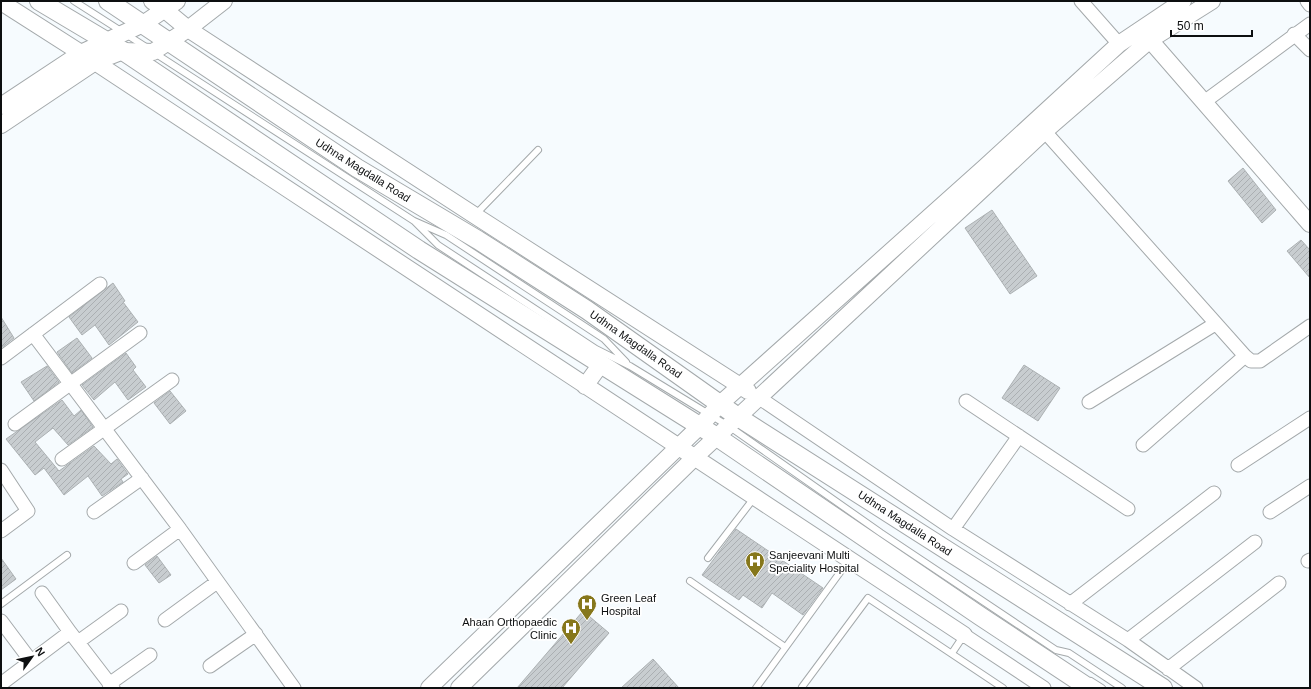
<svg xmlns="http://www.w3.org/2000/svg" width="1311" height="689" font-family="Arial,sans-serif">
	<style>
		.building { fill: url(#building-hatch); stroke: #acb1b3 }
		.lines { fill: none; stroke-linecap: round; stroke-linejoin: round }
		.service-casing { stroke: #a4a9ab; stroke-width: 8 }
		.minor-casing { stroke: #a4a9ab; stroke-width: 15 }
		.tertiary-casing { stroke: #a4a9ab; stroke-width: 18 }
		.secondary-casing { stroke: #a4a9ab; stroke-width: 20 }
		.service { stroke: #fff; stroke-width: 6 }
		.minor { stroke: #fff; stroke-width: 13 }
		.tertiary { stroke: #fff; stroke-width: 16 }
		.secondary { stroke: #fff; stroke-width: 18 }
		.labels { text-anchor: middle; dominant-baseline: central; stroke-width: 3.5; stroke-linejoin: round; paint-order: stroke }
		.street-label { font-size: 11px; fill: #0d0f10; stroke: #fff }
		.poi-label { font-size: 11px; fill: #0d0f10; stroke: #fff; text-anchor: start }
	</style>
	<defs>
		<pattern id="building-hatch" width="6" height="6" patternUnits="userSpaceOnUse"><rect width="6" height="6" fill="#c8cdd0"/><path d="M-1 1l2-2M0 6l6-6M5 7l2-2" fill="none" stroke="#abafb2"/></pattern>
	</defs>
	<rect width="100%" height="100%" fill="#f6fbfe"/>
	<path class="building" d="M1243 168 1276 210 1262 223 1228 181Z
		M992 210 1037 276 1010 294 965 228Z
		M1301 240 1310 250V278L1287 251Z
		M113 283 125 301 123 302 138 322 109 345 95 325 82 335 69 317Z
		M1 317 14 338 1 348Z
		M77 338 92 358 72 373 57 352Z
		M126 353 136 367 133 370 146 387 128 400 115 382 94 400 82 385Z
		M1024 365 1060 388 1038 421 1002 398Z
		M47 366 59 382 34 401 21 382Z
		M170 391 186 411 170 424 154 403Z
		M62 400 74 416 81 410 93 427 68 445 53 428 35 442 59 471 94 446 111 464 117 459 128 474 121 479 123 482 102 496 88 476 64 495 44 468 35 475 6 439Z
		M736 529 823 588 803 615 772 593 762 608 743 595 739 600 702 575Z
		M157 556 171 575 159 583 145 565Z
		M1 558 16 579 1 590Z
		M583 611 609 633 562 688H517Z
		M653 659 679 688H621Z"/>
	<g class="lines">
		<defs>
			<path id="service" d="M74 1 146 47
				M153 52 414 221 446 235 604 339 626 362
				M476 214 538 150
				M414 221 438 245 596 349 630 366 730 427 881 533 1056 650 1069 653 1122 688
				M708 558 754 498
				M690 581 785 647
				M1 604 67 555
				M952 653 964 635
				M1091 681 1102 688
				M802 687 868 598 1003 688
				M756 688 849 560"/>
			<path id="minor" d="M1081 1 1119 44
				M1307 1 1310 5
				M1294 34 1310 50
				M1204 102 1310 24
				M1039 125 1245 356 1251 361H1260L1310 326
				M33 334 180 529 294 688
				M1 358 100 284
				M758 397 953 529 1128 640 1196 688
				M966 401 1128 509
				M1089 402 1215 324
				M15 424 140 333
				M1143 445 1245 356
				M62 459 172 380
				M1238 465 1310 418
				M1 470 28 511 1 531
				M94 512 142 478
				M1270 512 1310 486
				M953 529 1019 436
				M1308 561 1310 560
				M134 563 180 529
				M42 593 70 632
				M1070 604 1214 493
				M165 620 217 582
				M1 621 31 661
				M964 635 1044 688
				M1128 640 1255 542
				M78 642 121 611
				M210 666 256 634
				M1168 669 1279 583
				M1 684 70 632 113 688
				M109 684 150 655"/>
			<path id="tertiary" d="M152 1 165 10 188 29 474 215 748 391
				M1 2 95 62 964 635
				M1143 32 1310 224
				M1 106 81 53 143 24 177 1
				M1 125 95 62 123 51 153 52 188 29 224 1
				M585 386 601 364
				M429 688 700 426 720 404 985 167 1119 44 1183 1
				M459 688 694 458 1045 131 1150 40 1212 1"/>
			<path id="secondary" d="M39 1 123 51 419 250 717 437 980 616 1089 688
				M108 1 357 168 478 240 587 310 738 417 1163 688"/>
		</defs>
		<use href="#service" class="service-casing"/>
		<use href="#minor" class="minor-casing"/>
		<use href="#tertiary" class="tertiary-casing"/>
		<use href="#secondary" class="secondary-casing"/>
		<use href="#service" class="service"/>
		<use href="#minor" class="minor"/>
		<use href="#tertiary" class="tertiary"/>
		<use href="#secondary" class="secondary"/>
	</g>
	<defs>
		<symbol id="hospital-pin" viewBox="-11 -11 22 30"><path d="M0 17L-7.5 6A9.5 9.5 0 1 1 7.5 6Z" fill="#86771b" stroke="#fff"/><path d="M-5-5h3v3.5h4V-5h3V5h-3V1.5h-4V5h-3Z" fill="#fff"/></symbol>
	</defs>
	<g fill-rule="evenodd">
		<use href="#hospital-pin" x="744" y="550" width="22" height="30"/>
		<use href="#hospital-pin" x="576" y="593" width="22" height="30"/>
		<use href="#hospital-pin" x="560" y="617" width="22" height="30"/>
	</g>
	<g class="labels">
		<g class="street-label">
			<text transform="translate(363 170) rotate(32)">Udhna Magdalla Road</text>
			<text transform="translate(636 344) rotate(35)">Udhna Magdalla Road</text>
			<text transform="translate(905 523) rotate(33)">Udhna Magdalla Road</text>
		</g>
		<g class="poi-label">
			<text x="769" y="555">Sanjeevani Multi<tspan x="769" dy="13">Speciality Hospital</tspan></text>
			<text x="601" y="598">Green Leaf<tspan x="601" dy="13">Hospital</tspan></text>
			<text x="557" y="622" text-anchor="end">Ahaan Orthopaedic<tspan x="557" dy="13">Clinic</tspan></text>
		</g>
	</g>
	<rect width="1311" height="689" fill="none" stroke="#0d0f10" stroke-width="4"/>
	<g transform="translate(32 657) rotate(57)" stroke="#ffffff" stroke-width="3" paint-order="stroke">
	<path d="M0-3L7 15L0 10L-7 15Z" fill="#0d0f10"/>
	<text y="-6" font-size="11" font-weight="bold" text-anchor="middle" fill="#0d0f10">N</text>
	</g>
	<path d="M1171 30v6h81v-6" fill="none" stroke="#0d0f10" stroke-width="2"/>
	<text x="1177" y="30" font-size="12" fill="#0d0f10" stroke="#ffffff" stroke-width="3" paint-order="stroke">50 m</text>
</svg>
